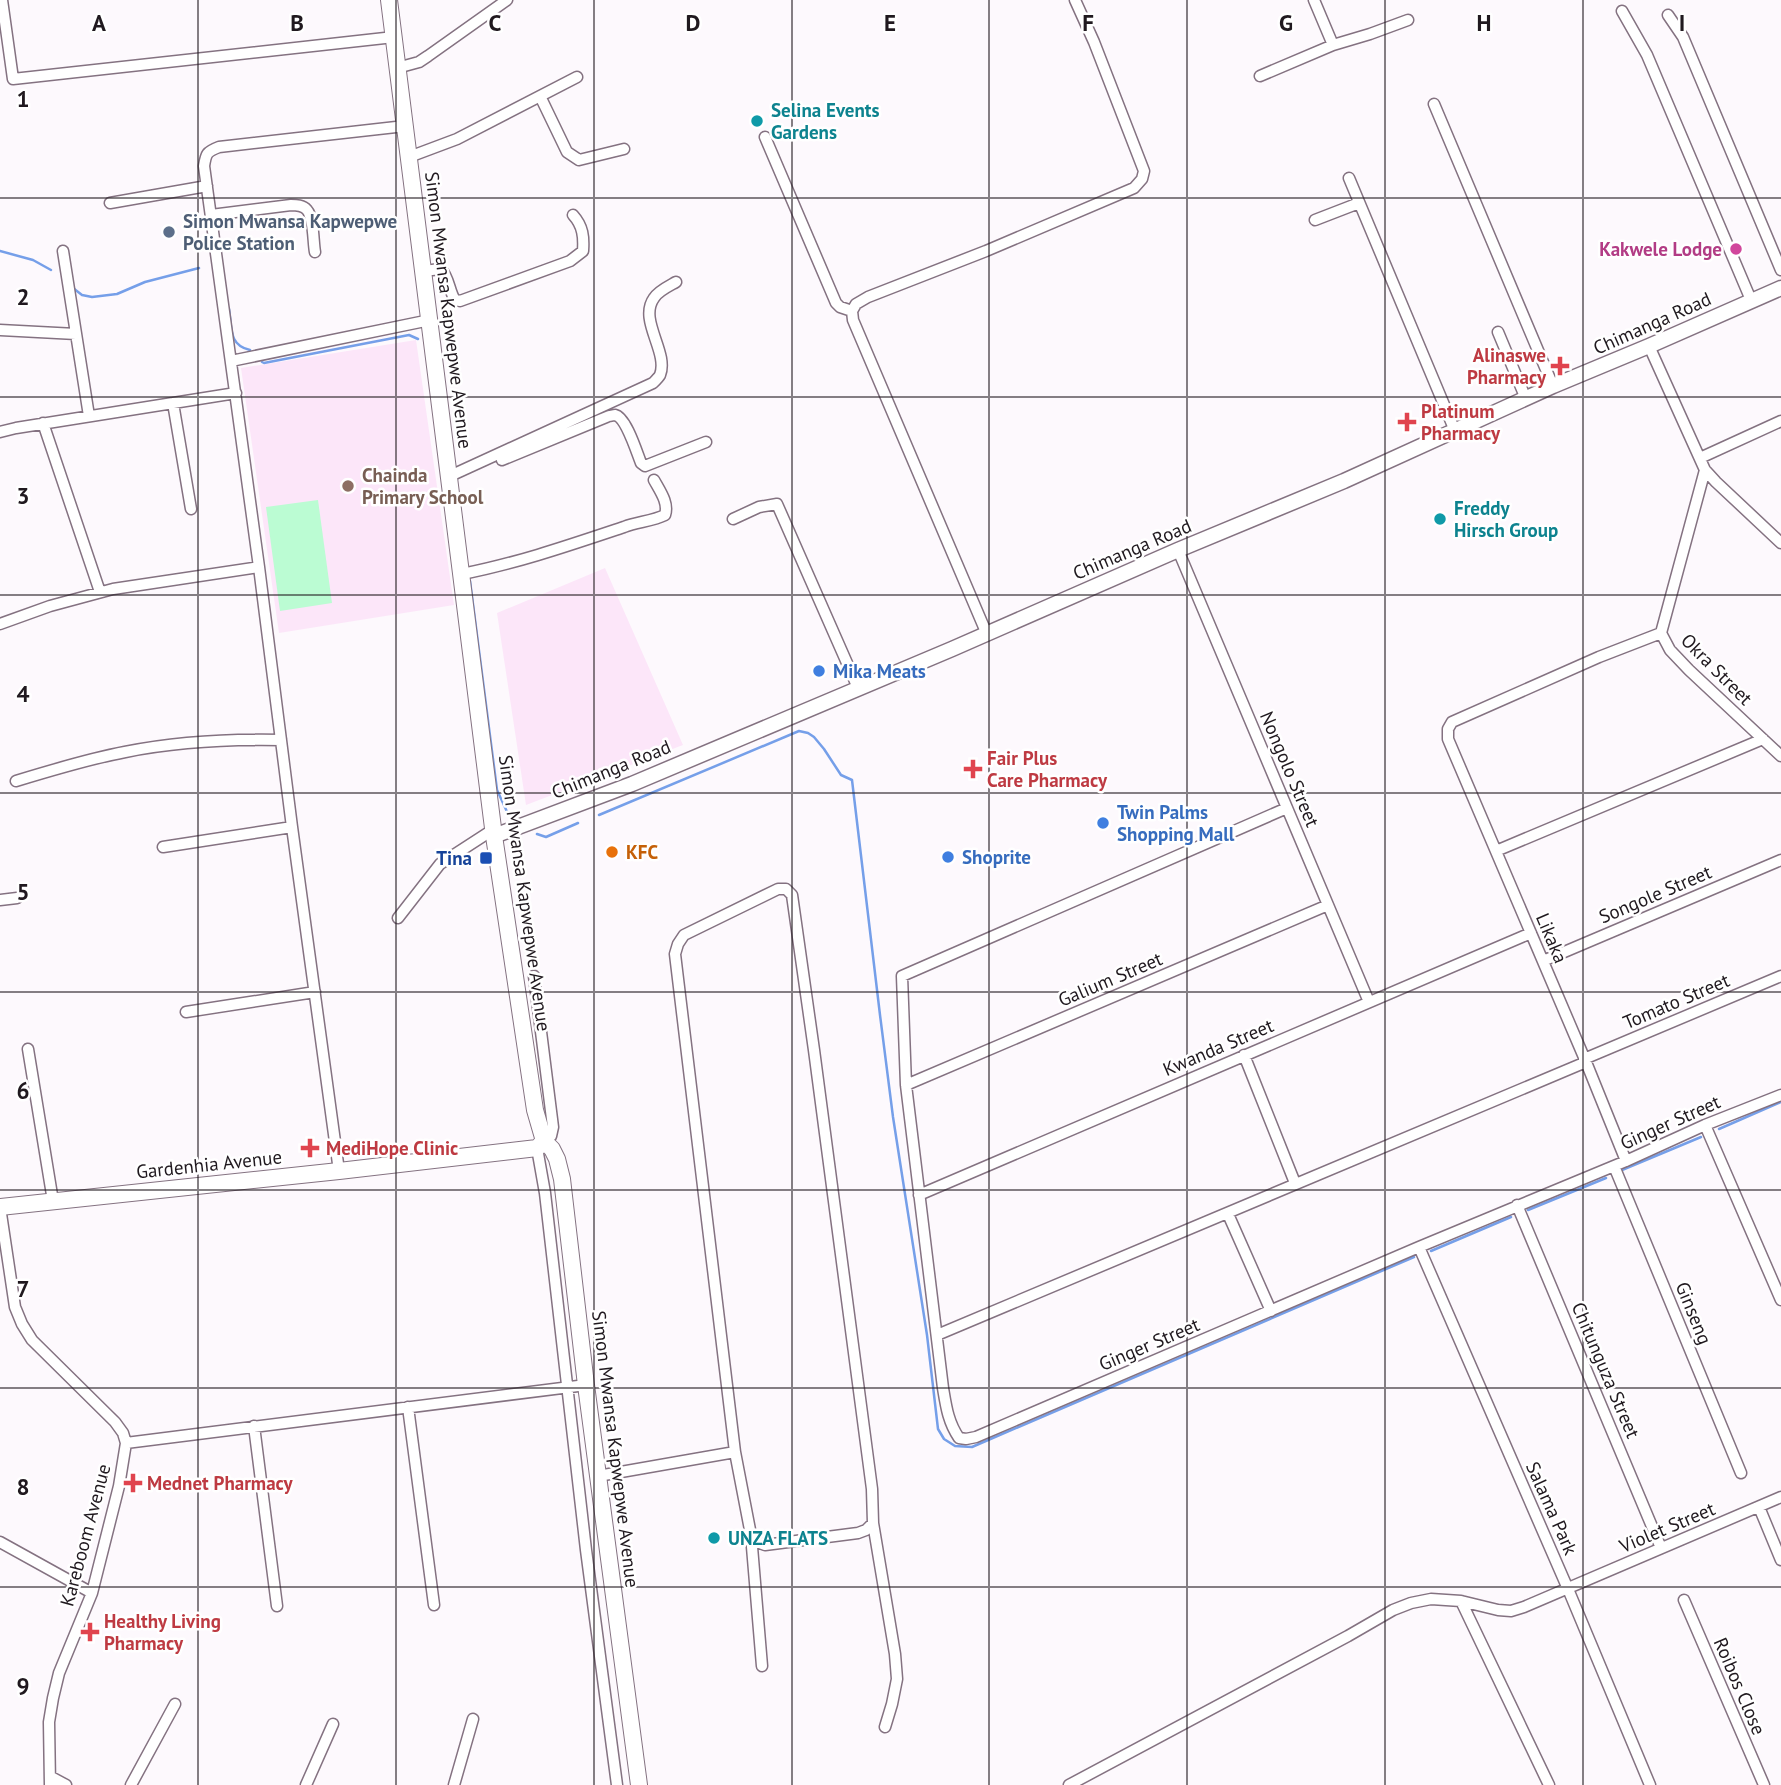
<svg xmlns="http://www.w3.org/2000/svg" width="1781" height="1785" font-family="'PT Sans',sans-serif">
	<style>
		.built { fill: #fce6f9 }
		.green { fill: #bbfcd3 }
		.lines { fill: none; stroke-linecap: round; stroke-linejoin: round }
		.stream { stroke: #759fe9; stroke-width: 2.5 }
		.minor-casing { stroke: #847281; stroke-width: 13 }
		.tertiary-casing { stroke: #847281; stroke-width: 17 }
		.secondary-casing { stroke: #847281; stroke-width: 18 }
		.minor { stroke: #fff; stroke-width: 10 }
		.tertiary { stroke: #fff; stroke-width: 14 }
		.secondary { stroke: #fff; stroke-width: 16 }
		.grid { fill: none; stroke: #20191f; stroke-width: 2; stroke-opacity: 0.55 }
		.culture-dot { fill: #0f9aa8; stroke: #fff; stroke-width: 2.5 }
		.service-dot { fill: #5c6f8a; stroke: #fff; stroke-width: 2.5 }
		.hotel-dot { fill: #d1479c; stroke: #fff; stroke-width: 2.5 }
		.health-dot { fill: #e0444e; stroke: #fff; stroke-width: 2.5 }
		.education-dot { fill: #8d6e63; stroke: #fff; stroke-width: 2.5 }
		.shop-dot { fill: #3f7fe0; stroke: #fff; stroke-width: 2.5 }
		.food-dot { fill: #e8710a; stroke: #fff; stroke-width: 2.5 }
		.transit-dot { fill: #1a4fb4; stroke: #fff; stroke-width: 2.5 }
		.labels { text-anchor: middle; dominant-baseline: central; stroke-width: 5; stroke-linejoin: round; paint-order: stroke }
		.culture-label { font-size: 19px; font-weight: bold; fill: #0d838f; stroke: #fff; text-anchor: start }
		.service-label { font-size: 19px; font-weight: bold; fill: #4e5e75; stroke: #fff; text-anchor: start }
		.hotel-label { font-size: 19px; font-weight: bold; fill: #b23c85; stroke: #fff; text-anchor: end }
		.street-label { font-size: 19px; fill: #20191f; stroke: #fff }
		.health-label { font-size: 19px; font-weight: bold; fill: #be3a42; stroke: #fff; text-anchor: start }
		.education-label { font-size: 19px; font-weight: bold; fill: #785e54; stroke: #fff; text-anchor: start }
		.shop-label { font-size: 19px; font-weight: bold; fill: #366cbe; stroke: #fff; text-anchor: start }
		.food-label { font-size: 19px; font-weight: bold; fill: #c56008; stroke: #fff; text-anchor: start }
		.transit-label { font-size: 19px; font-weight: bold; fill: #164399; stroke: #fff; text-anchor: end }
		.grid-label { font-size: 23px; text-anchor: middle; font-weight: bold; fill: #20191f; stroke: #fff; stroke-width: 5; stroke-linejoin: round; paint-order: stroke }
	</style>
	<rect width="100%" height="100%" fill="#fdf9fd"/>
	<path class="built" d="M416 340 454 605 279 633 241 368Z
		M605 568 683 745 526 805 497 613Z"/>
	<path class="green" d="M318 500 332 603 280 611 266 507Z"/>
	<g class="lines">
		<path class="stream" d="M0 251 33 260 51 270
			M73 288 82 295 92 297 117 294 145 282 199 268
			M229 309C232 327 228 345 250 350
			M262 362 264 363 409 335 418 339
			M470 581 497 790 509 816
			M599 815 799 731 808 733 814 737 824 749 841 775 852 780 880 1015 893 1117 927 1335 938 1429 944 1439 955 1446 972 1447 1414 1257
			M537 834 546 837 578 823
			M1719 1129 1781 1102
			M1622 1170 1701 1137
			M1528 1210 1606 1178
			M1431 1251 1511 1217"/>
		<defs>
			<path id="minor" d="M2 0 13 79 394 37
				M1314 0 1333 45
				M1622 11 1647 55 1751 300
				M1668 15 1683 37 1781 270
				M397 68 419 62 428 56 507 0
				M1260 76 1333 45 1370 34 1408 20
				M540 96 567 152 579 160 624 149
				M1434 104 1553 386
				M765 137 836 303 840 307 852 311
				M409 157 457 139 577 77
				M1349 178 1455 431
				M110 203 207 186
				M211 215 291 205C296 205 303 205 307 210 314 218 313 242 315 252
				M1315 220 1359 203
				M63 251 89 416
				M423 271 441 269C449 277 449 291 455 300L460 301 570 261 583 251C584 237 583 226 573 215
				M0 330 76 334
				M1498 332 1526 399
				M1649 346 1705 470 1661 633
				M231 361 430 320
				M173 403 191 509
				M43 423 100 592
				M0 432 16 428 236 393
				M1700 458 1781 421
				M502 460 609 416C611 416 613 415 615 415 626 417 637 453 641 463L645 466 706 442
				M1705 470 1716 482 1781 543
				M450 476 653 383C655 381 659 377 660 375 669 352 638 320 654 298 658 291 669 286 676 282
				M733 519 759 507 777 504 858 688
				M1178 550 1369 1002
				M462 574C518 563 570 545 624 527 637 522 653 521 665 515 669 503 660 491 654 480
				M0 624 50 606 113 589 259 567
				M986 632 853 320 852 311 856 304 868 297 986 251 1134 188 1142 179 1144 171 1094 42 1075 0
				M1661 633 1670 650 1689 670 1781 756
				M16 781C52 770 88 759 125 752 175 742 230 739 281 740
				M1287 808 902 976 906 1085 943 1388C946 1406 948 1422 959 1438L966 1439 976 1437 1419 1247 1626 1161 1705 1125 1781 1095
				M163 847 292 827
				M1496 851 1763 739
				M0 900 17 898
				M398 918 440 864 494 829
				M1543 961 1781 860
				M534 976 553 1127 551 1136 544 1141
				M186 1012 315 992
				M28 1049 53 1201
				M1244 1055 1295 1183
				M1584 1059 1781 976
				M906 1085 1328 905
				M1705 1125 1781 1300
				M537 1148 545 1193 586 1550 617 1785
				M1626 1161 1586 1062 1448 739V729L1452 722 1599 657 1661 633
				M1614 1166 1741 1473
				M339 1171 292 827 259 567 204 166C206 154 206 152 219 147L405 126
				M919 1195 1531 933
				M1517 1205 1661 1548
				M0 1207 15 1307 22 1324 32 1340 115 1422 123 1433 126 1443 119 1486 92 1593 59 1673 53 1698 49 1722 50 1785
				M1228 1214 1271 1311
				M1419 1247 1568 1589 1650 1785
				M937 1335 1586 1062
				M408 1407 434 1605
				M254 1426 277 1606
				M126 1443 586 1385
				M598 1476 735 1452
				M1759 1507 1781 1560
				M751 1535 757 1542 765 1545 858 1533 866 1530 873 1523
				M0 1542 92 1593
				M1684 1600 1764 1785
				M1461 1601 1549 1785
				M762 1666 751 1535 735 1452 675 954 678 944 684 935 778 889H786L792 895 814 1050 872 1489 873 1523 895 1654 897 1679 892 1704 885 1727
				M51 1777 66 1785
				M131 1785 175 1704
				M306 1785 333 1724
				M454 1785 473 1719
				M1069 1785 1348 1636 1393 1610 1411 1603 1431 1599 1461 1601 1498 1610 1511 1611 1524 1607 1781 1497"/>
			<path id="tertiary" d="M494 836 632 784 952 649 1178 550 1344 481 1553 386 1649 346 1781 288"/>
			<path id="secondary" d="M389 0 494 836 535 1110 544 1141 552 1149 557 1159 562 1179 586 1385 639 1785
				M0 1207 339 1171 537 1148 544 1141"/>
		</defs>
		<use href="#minor" class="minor-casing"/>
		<use href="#tertiary" class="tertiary-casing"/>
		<use href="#secondary" class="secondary-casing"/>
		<use href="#minor" class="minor"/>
		<use href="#tertiary" class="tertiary"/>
		<use href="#secondary" class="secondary"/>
	</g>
	<path class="grid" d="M198 0V1785M396 0V1785M594 0V1785M792 0V1785M989 0V1785M1187 0V1785M1385 0V1785M1583 0V1785M0 198H1781M0 397H1781M0 595H1781M0 793H1781M0 992H1781M0 1190H1781M0 1388H1781M0 1587H1781"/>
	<g class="culture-dot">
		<circle cx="757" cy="121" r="7"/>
		<circle cx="1440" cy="519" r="7"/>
		<circle cx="714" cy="1538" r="7"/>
	</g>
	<circle class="service-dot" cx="169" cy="232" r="7"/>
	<circle class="hotel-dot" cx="1736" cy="249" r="7"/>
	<g class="health-dot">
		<path d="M1556.5 355.5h7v7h7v7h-7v7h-7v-7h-7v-7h7z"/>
		<path d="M1403.5 411.5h7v7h7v7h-7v7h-7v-7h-7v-7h7z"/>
		<path d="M969.5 758.5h7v7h7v7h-7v7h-7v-7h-7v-7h7z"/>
		<path d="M306.5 1137.5h7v7h7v7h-7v7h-7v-7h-7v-7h7z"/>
		<path d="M129.5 1472.5h7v7h7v7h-7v7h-7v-7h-7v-7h7z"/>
		<path d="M86.5 1621.5h7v7h7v7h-7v7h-7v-7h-7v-7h7z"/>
	</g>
	<circle class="education-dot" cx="348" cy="486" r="7"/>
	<g class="shop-dot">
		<circle cx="819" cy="671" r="7"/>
		<circle cx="1103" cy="823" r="7"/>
		<circle cx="948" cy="857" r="7"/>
	</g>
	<circle class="food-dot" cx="612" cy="852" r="7"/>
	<rect class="transit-dot" x="479" y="851" width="14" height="14" rx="3.5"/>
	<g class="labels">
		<g class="culture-label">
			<text x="771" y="110">Selina Events<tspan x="771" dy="22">Gardens</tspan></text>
			<text x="1454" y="508">Freddy<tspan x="1454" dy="22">Hirsch Group</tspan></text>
			<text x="728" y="1538">UNZA FLATS</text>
		</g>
		<g class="service-label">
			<text x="183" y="221">Simon Mwansa Kapwepwe<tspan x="183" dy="22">Police Station</tspan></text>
		</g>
		<g class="hotel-label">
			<text x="1722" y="249">Kakwele Lodge</text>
		</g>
		<g class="street-label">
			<text transform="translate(449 310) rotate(83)">Simon Mwansa Kapwepwe Avenue</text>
			<text transform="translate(1652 323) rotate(-24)">Chimanga Road</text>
			<text transform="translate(1132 549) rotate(-23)">Chimanga Road</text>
			<text transform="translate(1717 669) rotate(45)">Okra Street</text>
			<text transform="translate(611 769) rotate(-22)">Chimanga Road</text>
			<text transform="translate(1290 769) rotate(67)">Nongolo Street</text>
			<text transform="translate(525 893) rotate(82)">Simon Mwansa Kapwepwe Avenue</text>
			<text transform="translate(1655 894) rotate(-23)">Songole Street</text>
			<text transform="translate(1552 938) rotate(67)">Likaka</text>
			<text transform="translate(1110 979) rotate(-23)">Galium Street</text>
			<text transform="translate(1676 1001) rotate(-23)">Tomato Street</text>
			<text transform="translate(1218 1047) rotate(-23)">Kwanda Street</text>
			<text transform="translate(1670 1122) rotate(-24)">Ginger Street</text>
			<text transform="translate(209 1164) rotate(-6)">Gardenhia Avenue</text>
			<text transform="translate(1694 1313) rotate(68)">Ginseng</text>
			<text transform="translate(1149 1344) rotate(-23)">Ginger Street</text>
			<text transform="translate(1606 1370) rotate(67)">Chitunguza Street</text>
			<text transform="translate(616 1449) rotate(83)">Simon Mwansa Kapwepwe Avenue</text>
			<text transform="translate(1552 1508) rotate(66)">Salama Park</text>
			<text transform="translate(1667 1527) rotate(-23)">Violet Street</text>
			<text transform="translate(85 1535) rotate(-75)">Kareboom Avenue</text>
			<text transform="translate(1740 1686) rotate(67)">Roibos Close</text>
		</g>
		<g class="health-label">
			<text x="1546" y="355" text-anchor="end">Alinaswe<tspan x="1546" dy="22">Pharmacy</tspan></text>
			<text x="1421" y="411">Platinum<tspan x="1421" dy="22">Pharmacy</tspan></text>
			<text x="987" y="758">Fair Plus<tspan x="987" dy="22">Care Pharmacy</tspan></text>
			<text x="326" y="1148">MediHope Clinic</text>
			<text x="147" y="1483">Mednet Pharmacy</text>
			<text x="104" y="1621">Healthy Living<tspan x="104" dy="22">Pharmacy</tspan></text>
		</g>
		<g class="education-label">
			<text x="362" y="475">Chainda<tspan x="362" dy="22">Primary School</tspan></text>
		</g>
		<g class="shop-label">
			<text x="833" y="671">Mika Meats</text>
			<text x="1117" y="812">Twin Palms<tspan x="1117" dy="22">Shopping Mall</tspan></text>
			<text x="962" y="857">Shoprite</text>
		</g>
		<g class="food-label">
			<text x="626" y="852">KFC</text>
		</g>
		<g class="transit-label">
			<text x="472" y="858">Tina</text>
		</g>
	</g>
	<g class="grid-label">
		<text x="99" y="31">A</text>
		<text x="297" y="31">B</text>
		<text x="495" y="31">C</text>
		<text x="693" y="31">D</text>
		<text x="890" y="31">E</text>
		<text x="1088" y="31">F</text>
		<text x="1286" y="31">G</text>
		<text x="1484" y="31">H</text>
		<text x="1682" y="31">I</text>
		<text x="23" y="107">1</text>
		<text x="23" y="305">2</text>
		<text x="23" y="504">3</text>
		<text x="23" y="702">4</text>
		<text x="23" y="900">5</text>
		<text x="23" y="1099">6</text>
		<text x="23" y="1297">7</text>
		<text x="23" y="1495">8</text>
		<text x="23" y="1694">9</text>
	</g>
</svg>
